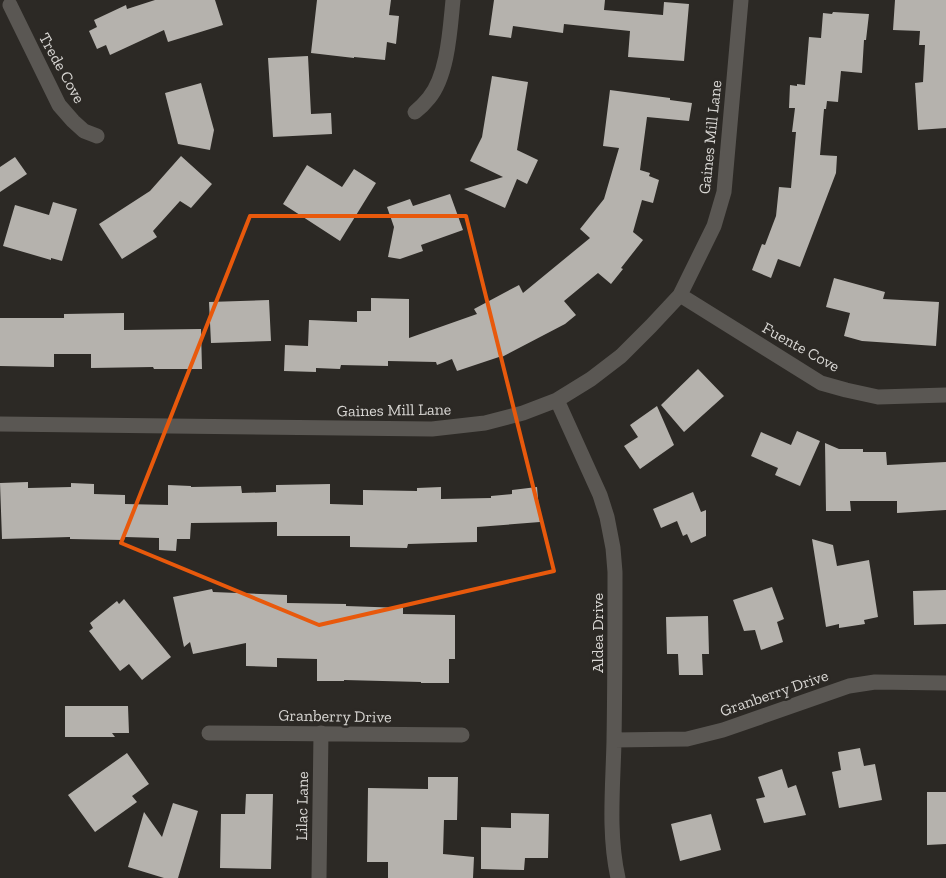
<svg xmlns="http://www.w3.org/2000/svg" width="946" height="878" font-family="'Zilla Slab',serif">
	<style>
		.building { fill: #b5b2ad }
		.lines { fill: none; stroke-linecap: round; stroke-linejoin: round }
		.minor { stroke: #5a5753; stroke-width: 15 }
		.marked { fill: none; stroke: #e8590c; stroke-width: 4; stroke-linejoin: round }
		.labels { text-anchor: middle; dominant-baseline: central; stroke-width: 5; stroke-linejoin: round; paint-order: stroke }
		.street-label { font-size: 16px; fill: #d8d6d3; stroke: #2c2925 }
	</style>
	<rect width="100%" height="100%" fill="#2c2925"/>
	<path class="building" d="M155 0H215L223 25 168 42 164 30 110 55 106 45 97 49 89 31 97 27 94 20 126 5 127 9Z
		M317 0H391L389 15 399 16 396 44 387 42 385 60 354 57V58L311 53Z
		M494 0H605L604 10 663 15 664 2 689 4 684 61 628 57 630 31 564 24 563 33 513 26 511 38 489 35Z
		M895 0H946V128L918 130 915 83 923 82 925 45H919L920 31 893 30Z
		M833 12 869 14 866 40H864L862 73 841 71 838 102 827 101 826 109H824L820 155 837 156 836 173 800 267 778 259 771 278 752 270 762 244 765 245 776 216 779 187 791 188 796 132H792L795 108H789L790 85 797 86V84L805 85 809 37 821 38 823 13 832 14Z
		M308 56 311 114 331 113 332 134 273 137 268 58Z
		M492 76 528 82 517 150 538 160 527 184 517 179 505 208 464 189 503 177 470 161 482 137Z
		M201 83 214 130 210 150 178 144 165 93Z
		M610 90 670 98V100L692 103 689 121 647 117 640 170 650 173 649 176 659 180 653 203 642 200 633 232 643 240 621 268 623 269 611 284 598 273 564 301 576 315 565 324 500 358 499 357 457 371 452 359 437 365 436 362 388 361V366L341 365 340 369 316 368V372L284 371 285 345 308 346 309 320 357 322V311H371V298L409 299V338L477 314 474 309 519 285 523 293 590 238 580 229 604 199 619 148 603 146Z
		M181 156 212 184 191 208 180 201 153 231 157 237 122 259 99 224 150 191Z
		M15 157 27 174 0 192V167Z
		M307 165 342 187 354 169 376 183 340 241 283 204Z
		M450 194 463 230 421 245 423 251 400 259 388 257 394 227 387 207 410 199 413 206Z
		M53 202 77 209 62 261 51 258V260L3 246 15 205 49 215Z
		M834 278 885 292 883 299 939 302 936 346 862 341 844 336 850 313 826 307Z
		M269 300 271 341 211 343 209 302Z
		M124 313V330L201 329 202 369H154L153 367 91 368V354H54V367L0 366V318H64V314Z
		M698 369 724 396 684 432 661 405Z
		M657 406 674 445 640 469 624 446 638 437 630 425Z
		M797 431 820 441 800 486 775 475 778 468 751 456 761 432 791 445Z
		M825 443 839 449H863V452H886L887 465 946 462V510L897 513V501H850L851 511H826Z
		M28 482V488L71 487V483L94 484V494L125 495V504L168 505V485L191 486V487L241 486 242 493 276 492V485L330 484V504L363 505V490L417 491V488L441 487V499L491 498V496L512 494V490L537 487 540 522 477 527V542L408 544 407 548 350 547V536H277V522L191 523 190 539H177L176 551 159 550V538L125 537 124 540 70 539V537L2 539 0 483Z
		M693 492 701 512 706 510V536L691 543 687 534 683 536 677 521 661 528 653 509Z
		M812 539 833 545 837 566 869 560 878 617 864 620 865 624 839 628V624L826 627Z
		M772 587 784 619 777 622 783 642 761 650 755 630 744 631 733 600Z
		M212 589 213 592 287 595V603L346 604V606L403 608V614L455 615V659H449V683H421V682L344 680V681H317V659L277 658V667L246 666V643L193 654 190 642 184 647 173 597Z
		M946 590V624L914 625 913 591Z
		M124 599 171 657 142 680 129 664 120 671 89 631 93 628 90 623 117 601 119 604Z
		M708 616 709 654H702L703 675H679L678 654H667L666 617Z
		M65 706H128L129 733H112L115 737H65Z
		M860 748 864 766 875 764 882 800 839 808 832 772 841 770 838 752Z
		M127 753 149 784 132 796 137 802 95 832 68 795Z
		M782 769 788 788 796 785 806 815 764 823 756 799 765 797 758 777Z
		M428 777H458L457 820H444L443 854 474 857 473 878H388V862H367L368 788 428 789Z
		M927 792H946V844L927 845Z
		M246 794H273L271 869 220 868 221 814H245Z
		M173 803 198 811 178 878H164L128 867 144 812 162 837Z
		M511 813 549 814 548 858H525L524 870 481 869V827L511 828Z
		M711 814 721 850 680 861 671 824Z"/>
	<g class="lines">
		<path class="minor" d="M10 5 59 105 73 121 84 131 97 136
			M415 112C420 108 425 103 429 98 448 75 450 29 453 0
			M680 295 821 383 846 390 878 397 946 395
			M557 400 600 495 607 517 613 548 615 572C615 628 615 684 614 741 613 787 608 833 618 878
			M0 424 432 429 485 423 523 413 557 400 591 379 621 356 651 326 680 295 714 226 724 192 741 0
			M209 733 462 735
			M614 740 687 739 723 730 849 686 875 682 946 683
			M319 878 321 733"/>
	</g>
	<path class="marked" d="M250 216H466L554 571 319 625 121 543Z"/>
	<g class="labels">
		<g class="street-label">
			<text transform="translate(62 68) rotate(61)">Trede Cove</text>
			<text transform="translate(710 137) rotate(-84)">Gaines Mill Lane</text>
			<text transform="translate(801 347) rotate(29)">Fuente Cove</text>
			<text transform="translate(394 410) rotate(-1)">Gaines Mill Lane</text>
			<text transform="translate(597 633) rotate(-90)">Aldea Drive</text>
			<text transform="translate(774 693) rotate(-19)">Granberry Drive</text>
			<text transform="translate(335 716) rotate(1)">Granberry Drive</text>
			<text transform="translate(302 806) rotate(-89)">Lilac Lane</text>
		</g>
	</g>
</svg>
